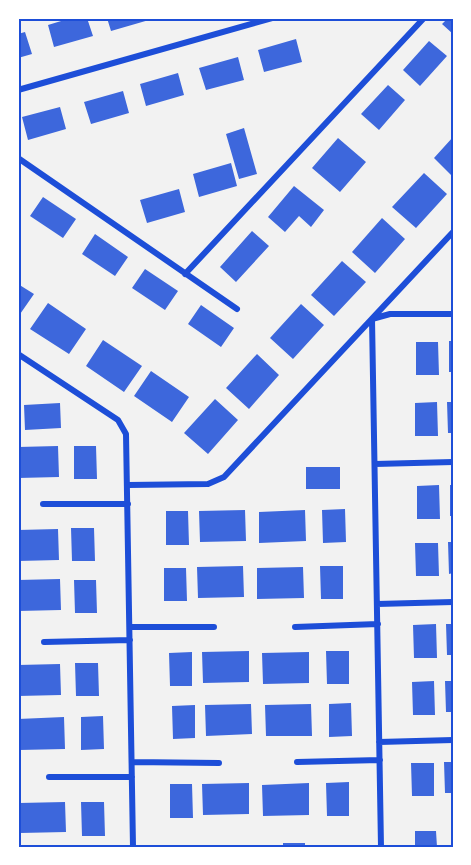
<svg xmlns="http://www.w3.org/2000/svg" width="471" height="865" font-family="Commissioner,sans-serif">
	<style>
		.building { fill: #3d67dc }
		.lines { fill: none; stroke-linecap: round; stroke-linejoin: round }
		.minor { stroke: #1d4ed8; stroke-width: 6 }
		.neatline { fill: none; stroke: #1d4ed8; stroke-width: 2 }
	</style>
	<rect width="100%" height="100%" fill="#f2f2f2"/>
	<path class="building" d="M71 18H87L93 36 54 47 48 25Z
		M107 18H149V20L111 31Z
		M448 18H453V34L442 24Z
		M25 32 32 54 18 58V34Z
		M296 39 302 62 264 72 258 50Z
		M429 41 447 56 420 86 403 70Z
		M238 57 244 80 206 90 199 68Z
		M178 73 184 95 146 106 140 84Z
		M388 85 405 100 379 130 361 114Z
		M123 91 129 113 91 124 84 102Z
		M60 107 66 129 28 140 22 117Z
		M244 128 257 174 239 179 226 134Z
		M453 137V177L434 158Z
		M338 138 366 162 340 192 312 168Z
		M231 163 237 186 199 197 193 174Z
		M424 173 447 194 416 228 392 207Z
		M294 186 324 210 311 227 299 216 285 232 268 217Z
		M179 189 185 212 147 223 140 200Z
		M43 197 76 219 63 238 30 216Z
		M382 218 405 239 375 273 352 252Z
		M252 231 269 246 236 282 220 267Z
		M95 234 128 257 115 276 82 254Z
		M342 261 366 282 334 316 311 295Z
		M145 269 178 291 165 310 132 288Z
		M18 284 34 294 18 317Z
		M48 303 86 329 69 354 30 329Z
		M301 304 324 325 293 359 270 338Z
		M201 305 234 328 221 347 188 324Z
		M103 340 142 366 124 392 86 366Z
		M449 341H453V372H449Z
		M416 342H438L439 375H416Z
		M257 354 279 375 249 409 226 388Z
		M151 371 189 397 172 422 134 396Z
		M215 399 238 420 208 454 184 433Z
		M437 402 438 436H415V403Z
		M447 402H453V433H448Z
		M60 403 61 428 25 430 24 405Z
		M58 446 59 477 18 478V447Z
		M74 446H96L97 479H74Z
		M306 467H340V489H306Z
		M439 485 440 519H417V486Z
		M450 485H453V516H450Z
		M345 509 346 542 323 543 322 510Z
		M245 510 246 541 200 542 199 511Z
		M305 510 306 541 259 543V512Z
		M166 511H188L189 545H166Z
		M71 528H94L95 561H72Z
		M58 529 59 560 18 561V530Z
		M448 542H453V573L449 574Z
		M415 543H438L439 576H416Z
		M243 566 244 597 198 598 197 567Z
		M320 566H343V599H321Z
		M303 567 304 598 257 599V568Z
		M164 568H186L187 601H164Z
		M60 579 61 610 18 611V580Z
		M74 580H96L97 613H75Z
		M436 624 437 658H414L413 625Z
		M446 624H453V655H447Z
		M249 651V682L203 683 202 652Z
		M326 651H349V684H327Z
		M192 652V686H170L169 653Z
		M309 652V683L263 684 262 653Z
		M75 663H98L99 696H76Z
		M60 664 61 695 18 696V665Z
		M434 681 435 715H413L412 682Z
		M445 681H453V712H446Z
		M351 703 352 736 329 737V704Z
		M251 704 252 734 206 736 205 705Z
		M311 704 312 736H266L265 705Z
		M195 705V738L173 739 172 706Z
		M103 716 104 749 81 750V717Z
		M64 717 65 749 19 750 18 719Z
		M444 762H453V793H445Z
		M411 763H434V796H412Z
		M349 782V816H327L326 783Z
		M249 783V814L203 815 202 784Z
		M309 783V815L263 816 262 785Z
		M170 784H192L193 818H170Z
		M65 802 66 832 20 833 19 803Z
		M81 802H104L105 836H82Z
		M415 831H436L437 847H415Z
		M283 843H305V847H283Z"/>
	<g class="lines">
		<path class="minor" d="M18 90 272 18
			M18 158 237 309
			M185 274 424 18
			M18 354 118 420 126 434 133 847
			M375 464 453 462
			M128 485 208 484 224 477 453 232
			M43 504H128
			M377 604 453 602
			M130 627H214
			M295 627 378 624
			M44 642 130 640
			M379 742 453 740
			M132 762 219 763
			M297 762 380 760
			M49 777H132
			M381 847 372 319 390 314H453"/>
	</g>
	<rect width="471" height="865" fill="none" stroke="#ffffff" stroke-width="39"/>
	<rect x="20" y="20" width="432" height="826" class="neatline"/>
</svg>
